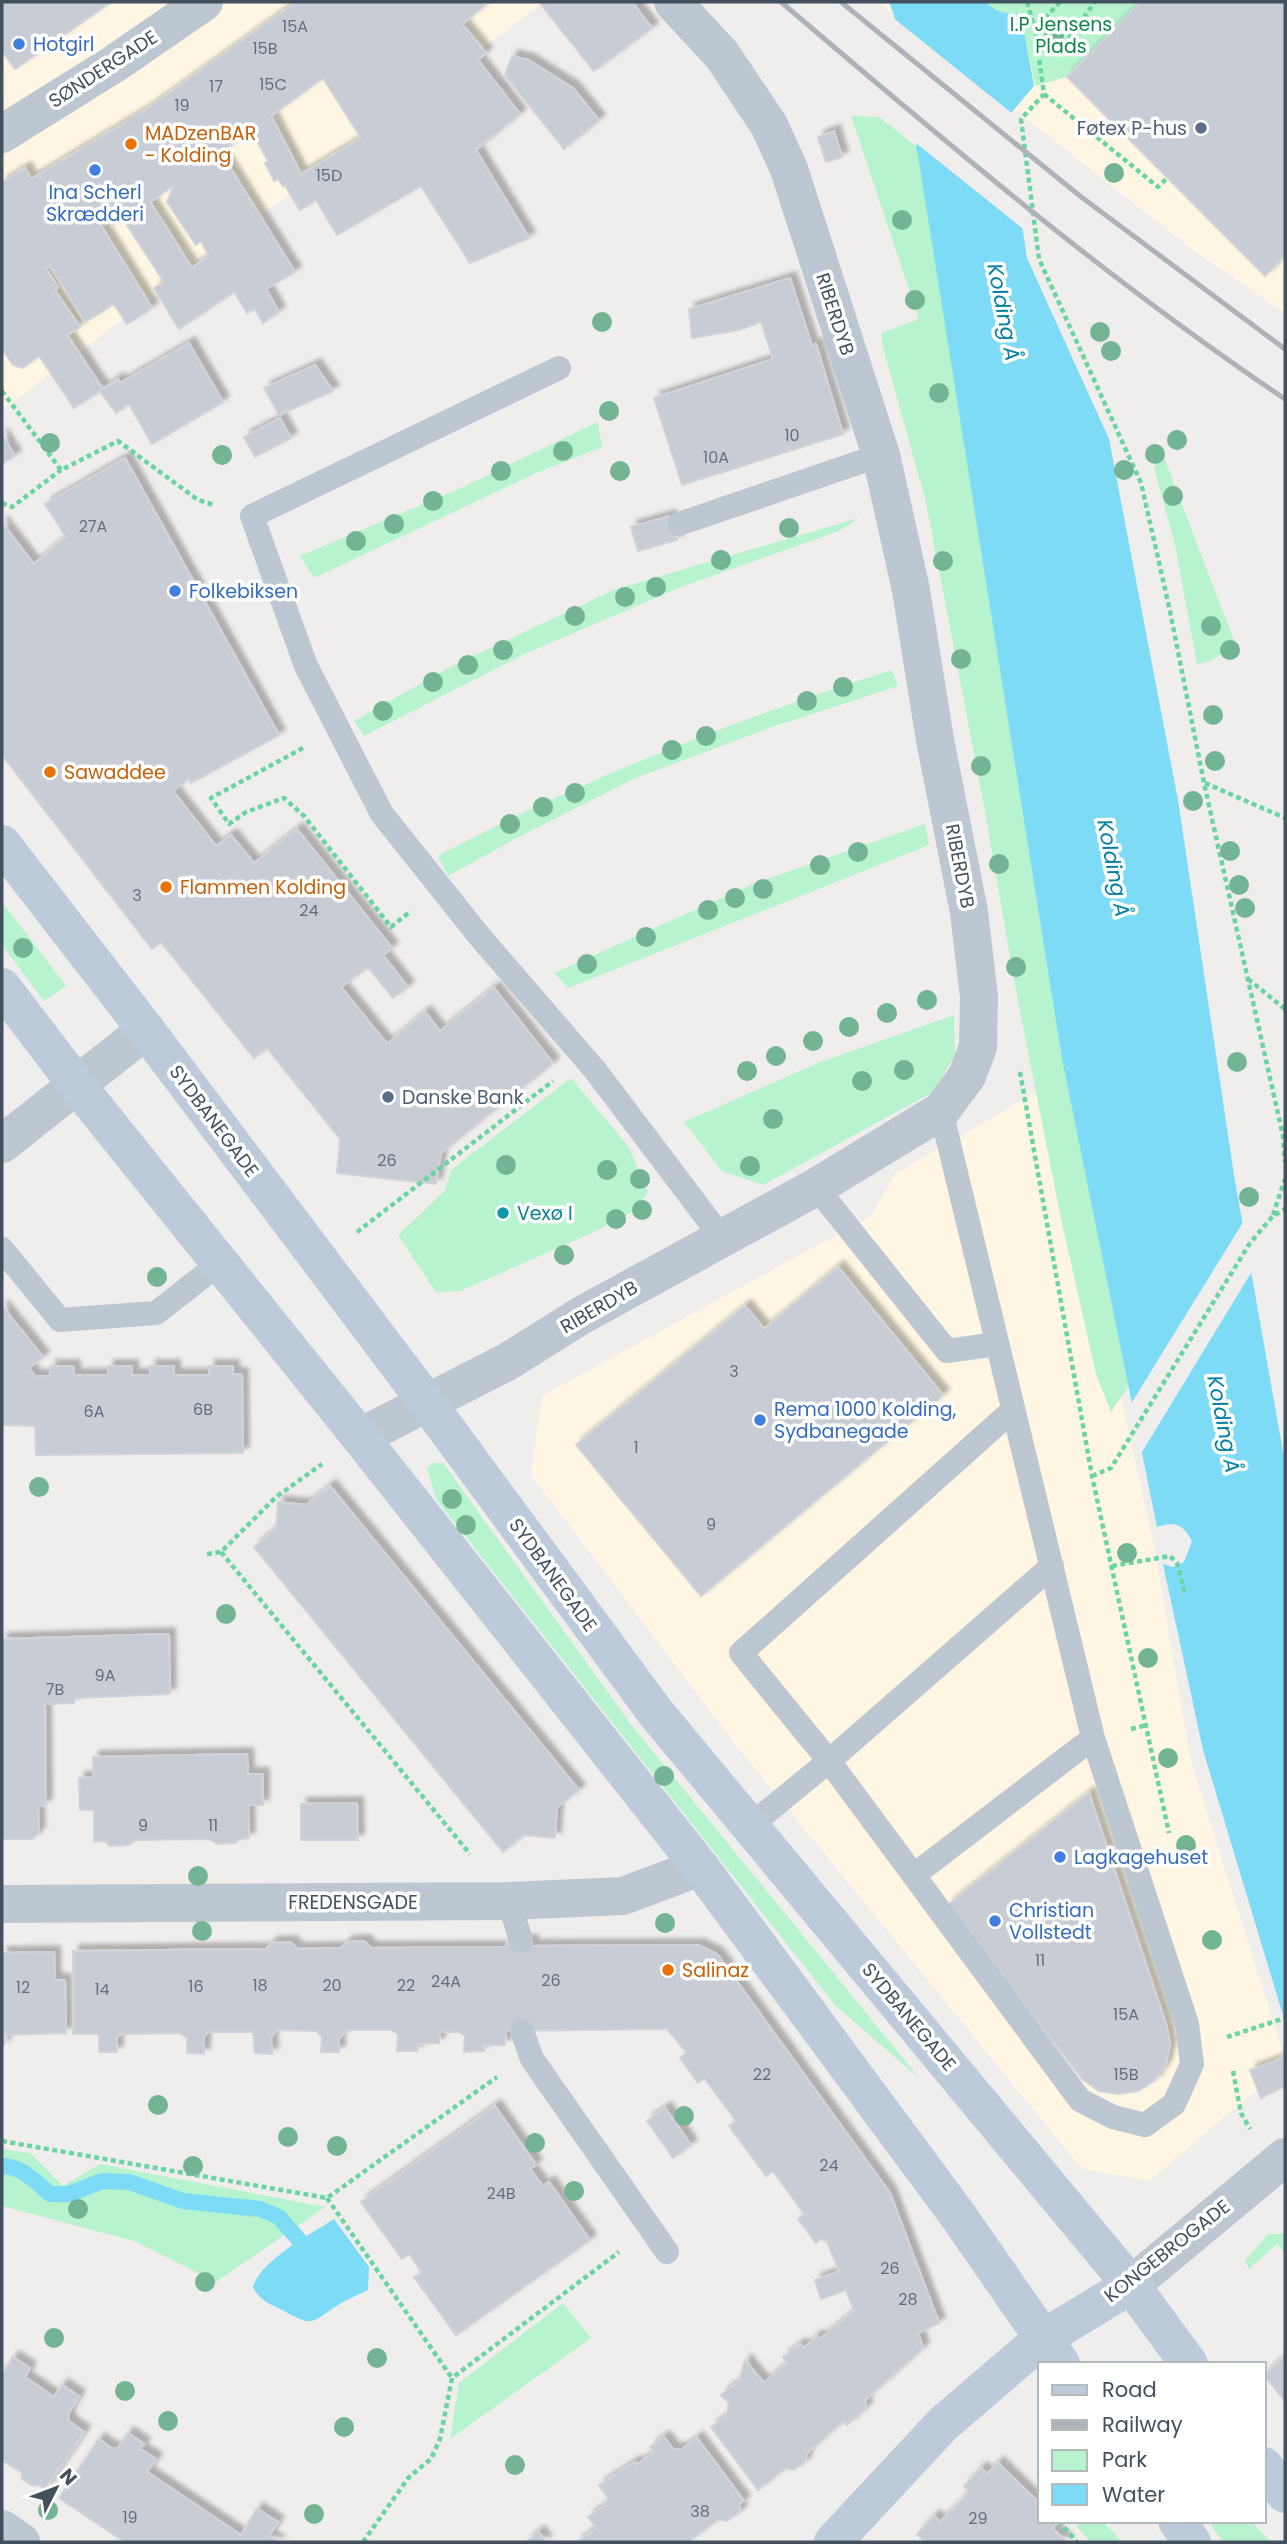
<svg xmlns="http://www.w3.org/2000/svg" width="1287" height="2544" font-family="Poppins,sans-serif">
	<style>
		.commercial { fill: #fef6e3 }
		.green { fill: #b6f3ce }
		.water { fill: #7edbf5 }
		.pier { fill: #f0eded }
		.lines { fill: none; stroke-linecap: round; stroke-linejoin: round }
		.stream { stroke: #7edbf5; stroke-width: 16 }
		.building { fill: #c8ccd4; stroke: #d0d3da; stroke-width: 2; fill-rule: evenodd; filter: url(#shadow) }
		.path { stroke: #6ad5a2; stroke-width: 4.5; stroke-dasharray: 5 3.5; stroke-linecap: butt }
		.lane { stroke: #bcc7d1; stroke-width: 24 }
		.street { stroke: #bcc7d1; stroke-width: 38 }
		.secondary { stroke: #bdcad9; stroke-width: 38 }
		.rail { stroke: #aeb2b9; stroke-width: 5 }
		.tree { fill: #73b494 }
		.shop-dot { fill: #3f7fe0; stroke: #fff; stroke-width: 2.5 }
		.service-dot { fill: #5c6f8a; stroke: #fff; stroke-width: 2.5 }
		.food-dot { fill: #e8710a; stroke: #fff; stroke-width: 2.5 }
		.culture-dot { fill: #0f9aa8; stroke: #fff; stroke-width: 2.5 }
		.labels { text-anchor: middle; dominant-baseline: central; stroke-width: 7; stroke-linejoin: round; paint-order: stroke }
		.number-label { font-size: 16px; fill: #646f7b }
		.park-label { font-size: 19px; fill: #0d854b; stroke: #fff }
		.shop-label { font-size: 19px; fill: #366cbe; stroke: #fff; text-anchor: start }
		.street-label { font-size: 19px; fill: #43505d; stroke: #fff }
		.service-label { font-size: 19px; fill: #4e5e75; stroke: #fff; text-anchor: end }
		.food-label { font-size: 19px; fill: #c56008; stroke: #fff; text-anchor: start }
		.culture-label { font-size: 19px; fill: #0d838f; stroke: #fff; text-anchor: start }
		.water-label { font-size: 21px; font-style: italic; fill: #027fa3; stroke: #fff }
	</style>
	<defs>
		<filter id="shadow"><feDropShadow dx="6" dy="-6" stdDeviation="2" flood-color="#0004"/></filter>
	</defs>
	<rect width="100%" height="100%" fill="#f0eded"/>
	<path class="commercial" d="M2 2H544L2 410Z
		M878 2H1285V313L1197 253Z
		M1051 1084 1153 1541 1191 1762 1285 2059V2066L1149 2181 1082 2169 739 1749 531 1475 542 1396 871 1216 896 1173Z"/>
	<path class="green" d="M987 2H1141L1067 77 1035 86 1021 15C1007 14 996 13 987 2Z
		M851 116 879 117 917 147 1062 1059 1129 1386 1111 1412 1096 1374 1061 1219 1017 996 982 795 926 502 882 344V333L919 319Z
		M598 422 602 447 534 474 314 578 300 556 461 488Z
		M1163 455 1235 643C1223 653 1214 662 1197 664L1175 545 1154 467Z
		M859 518 839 531 681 587 522 655 364 736 354 721 452 666 616 589Z
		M892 670 898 686 772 727 633 779 515 839 448 876 438 856C582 779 737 719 892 670Z
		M925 824 929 845 568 988 554 973 753 884Z
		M2 902 66 986 44 1001 2 945Z
		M954 1015 955 1055 933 1092 763 1185 722 1171 684 1122 818 1063Z
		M571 1078 629 1147 648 1192 636 1210 594 1232 460 1291 436 1292 398 1235 445 1191 451 1170Z
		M433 1463H443L632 1726 920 2079 835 2005 436 1499 427 1468Z
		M2 2149 30 2153 63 2186 100 2164 325 2207 216 2282 134 2241 2 2206Z
		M1268 2234H1285V2253L1277 2244 1249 2269 1245 2261Z
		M563 2303 591 2338 450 2439 459 2383Z
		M1081 2521H1102L1122 2542H1090L1077 2527Z
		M1208 2521H1251L1271 2542H1223Z"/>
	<path class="water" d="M889 2H987C996 13 1007 14 1021 14L1034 86 1006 119 1027 258 1109 439 1178 800 1234 1175 1285 1463V2022L1203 1750 1163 1564 1173 1567 1184 1562 1192 1541C1183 1524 1175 1521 1157 1527L1062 1059 897 24Z
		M334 2219 369 2267 368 2290C358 2295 347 2299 338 2305 307 2326 313 2326 278 2308 267 2303 258 2298 253 2287 261 2260 311 2234 334 2219Z"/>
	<path class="pier" d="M891 16 1014 115 1010 120 1027 232 912 140Z
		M1245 1219 1254 1268 1139 1457 1129 1407Z"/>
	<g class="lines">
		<path class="stream" d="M2 2166C21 2166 36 2182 50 2194H69L102 2181 129 2182 183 2201 260 2209 279 2217 300 2241"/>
	</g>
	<path class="building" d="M2 2H111L15 69 2 51Z
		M296 2H482L485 5 462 24 486 53 478 60 520 114 476 150 529 238 470 263 421 186 337 235 316 200 300 210 285 185 283 186 278 179 274 181 265 163 268 161 250 129 221 153 295 272 266 289 279 312 263 323 255 309 247 313 234 292 179 329 154 288 164 282 123 219 112 226 108 220 100 224 152 308 127 324 114 304 85 322 50 266 46 269 58 287 54 289 80 327 67 335 103 389 118 379 120 383 189 343 223 402 152 444 129 404 116 413 100 391 74 408 39 356 23 368 13 365 2 349V182L25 168 31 179 147 109ZM323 78 361 138 301 174 271 116ZM174 185 167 202 196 245 201 241 209 256 192 268 150 202Z
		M539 2H632L652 28 594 71Z
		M1141 2H1285V255L1265 276 1067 77Z
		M512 56 528 60 573 88 599 120 564 149 505 75Z
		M834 131 842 157 826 162 818 137Z
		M790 278 812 346 816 344 843 434 682 485 654 398 773 359 761 322 739 330 692 338 689 309Z
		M315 365 333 391 279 415 264 388Z
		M280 418 291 438 255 457 244 437Z
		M2 435 15 456 2 464Z
		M125 458 279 735 191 783 189 778 173 791 216 846 231 835 254 863 297 829 392 948 383 955 408 987 393 998 368 967 341 987 387 1044 425 1012 440 1031 494 988 553 1063 441 1153 436 1184 337 1173 340 1139 267 1048 254 1058 161 942 152 949 2 755V523L34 564 66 537 45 504Z
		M670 516 677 540 638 551 631 527Z
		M838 1267 943 1395 701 1596 576 1445 745 1306 764 1329Z
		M2 1306 43 1357 29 1368 35 1376H50V1366H74V1375H108V1366H132V1375H150V1366H174V1375H209V1366H233V1374H242L243 1453 36 1455 35 1426 4 1425 2 1422Z
		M330 1486 579 1790 557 1807 555 1838 523 1835 503 1852 254 1547 276 1529 278 1502 306 1505Z
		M169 1634 170 1694 74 1698V1703L45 1704 46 1805 38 1806 39 1832 33 1839H2V1639Z
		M247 1754 248 1774H263V1805H248L249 1838 240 1839 235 1843 217 1844 210 1839 136 1840 128 1845 110 1846 104 1841H94V1810H80L79 1778 93 1777V1757Z
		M1089 1793 1166 2024 1170 2044 1166 2064 1155 2080 1138 2091 1118 2094 1099 2091 1082 2079 948 1905Z
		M357 1803 358 1840H301V1804Z
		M364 1941 371 1948 506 1947V1942L532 1941V1946L698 1945 717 1954 890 2193 939 2323 918 2333 923 2348 865 2400 866 2408 847 2425 843 2421 807 2453 805 2462 794 2470 786 2468 758 2490 711 2427 726 2417 729 2403 721 2395 739 2381 745 2360 764 2383 787 2363 783 2357 800 2344 804 2348 817 2336 820 2339 854 2311 846 2290 821 2299 815 2280 839 2271 826 2239 824 2241 822 2238 816 2243 798 2219 804 2214 773 2171 766 2176 729 2126 736 2121 704 2078 698 2083 680 2058 687 2053 667 2029 506 2031 505 2045H483L484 2051 464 2052 465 2036 459 2032H440L439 2043 418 2044 417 2051H397L398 2034 391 2030H348L339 2038V2052H321L322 2038 317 2031 277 2030 271 2038 272 2054 255 2053 253 2032H208L204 2037V2054L187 2053V2038L179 2033 122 2034 117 2037V2052H99V2034H73V1951L266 1949 272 1943 290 1942 298 1949 341 1948 347 1942Z
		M54 1952 55 1980H65L66 2033 4 2035 5 2043 2 2046V1953Z
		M1285 2053V2086L1261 2098 1250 2070 1276 2061Z
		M495 2106 536 2165 530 2169 543 2186 549 2182 590 2240 456 2335 414 2277 422 2272 409 2254 402 2259 361 2202Z
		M665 2108 691 2145 673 2158 647 2121Z
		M1285 2356V2401L1264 2375Z
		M13 2357 30 2368 25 2377 54 2397 62 2385 79 2396 69 2413V2421L84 2432 45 2489 39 2485 33 2486 22 2479V2473L2 2460V2371H5Z
		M128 2433 144 2444 140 2449 156 2459 147 2472 241 2535 257 2509 278 2522 269 2536 279 2542H125L59 2498 99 2439 111 2448H118Z
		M664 2437 673 2449H682L697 2438 744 2501 740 2503V2512L727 2521 719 2519 688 2542H577L597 2528 588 2517 604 2506 608 2498 599 2485 635 2462 636 2465 654 2452 650 2447Z
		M998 2463 1040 2504V2521L1059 2522 1052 2528 1067 2542H921L923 2540 917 2534 934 2516 940 2522 969 2492 964 2486 981 2468 987 2474Z
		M539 2532 546 2542H526Z"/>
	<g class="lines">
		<path class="path" d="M1027 2 1035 29
			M1060 2 1035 29 1044 94 1021 119 1039 259 1141 483 1170 611 1204 783 1283 1136 1285 1162
			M1038 51 1067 41 1095 2
			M1044 94 1158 187 1167 178
			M2 391 61 470 118 441 198 500 214 505
			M2 503 12 507 61 470
			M303 748 211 798 229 824 246 812 284 798 304 816 391 927 411 911
			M1205 783 1285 818
			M1248 979 1285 1009
			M1020 1072 1092 1476 1169 1833
			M1273 1215 1285 1179
			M357 1232 553 1081
			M1092 1476 1111 1468 1250 1243 1273 1216 1285 1209
			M221 1552 470 1854
			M207 1554 221 1552 276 1497 322 1464
			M1112 1566 1170 1556 1177 1563 1184 1590 1190 1589
			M1131 1729 1147 1725
			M1227 2037 1285 2018
			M1233 2071 1241 2113 1250 2129
			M2 2141 327 2198 497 2077
			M327 2198 452 2378
			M1063 2521 1061 2524 1077 2542
			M363 2542 409 2477 431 2459 440 2439 452 2378 619 2252"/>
		<path class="lane" d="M559 368 252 516 306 666 382 814 480 937 595 1070 722 1238
			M679 524 881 455
			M941 1111 1093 1738 1187 2024 1192 2064 1174 2104 1145 2125 1113 2117 1080 2100 829 1761 741 1653 1013 1410
			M816 1187 947 1351 997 1344
			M2 1249 60 1320 156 1313 220 1263
			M751 1825 829 1761 1052 1566
			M914 1875 1093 1738
			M509 1901 521 1941
			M522 2031 532 2059 667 2252"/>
		<path class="street" d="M2 134 114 64 204 2
			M2 1144 146 1030
			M360 1437 507 1362 582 1315 816 1187 941 1111 967 1076 978 1047 979 997 969 912 935 740 911 590 881 455 789 169 769 125 722 55 673 2
			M2 1904 509 1901 623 1896 700 1867
			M1131 2285 1285 2157
			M2 2529 21 2542"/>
		<path class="secondary" d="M2 844 146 1030 428 1404 656 1713 1131 2285 1189 2364
			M2 987 76 1084 360 1437 700 1867 959 2217 1061 2364
			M1264 2466 1285 2494
			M1177 2521 1192 2542
			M833 2542 943 2424 1042 2339 1131 2285"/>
		<path class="rail" d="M781 2C943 140 1109 281 1285 399
			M841 2 1080 196 1285 349"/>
	</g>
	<g class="tree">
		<circle cx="1054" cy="36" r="10"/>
		<circle cx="1114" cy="173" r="10"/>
		<circle cx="902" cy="220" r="10"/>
		<circle cx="915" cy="300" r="10"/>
		<circle cx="602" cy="322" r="10"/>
		<circle cx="1100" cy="332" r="10"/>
		<circle cx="1111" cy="351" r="10"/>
		<circle cx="939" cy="393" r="10"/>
		<circle cx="609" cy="411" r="10"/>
		<circle cx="1177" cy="440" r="10"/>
		<circle cx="50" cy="443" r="10"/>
		<circle cx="563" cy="451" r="10"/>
		<circle cx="1155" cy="454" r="10"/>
		<circle cx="222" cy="455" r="10"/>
		<circle cx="1124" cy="470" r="10"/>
		<circle cx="501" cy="471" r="10"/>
		<circle cx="620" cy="471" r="10"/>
		<circle cx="1173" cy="496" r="10"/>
		<circle cx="433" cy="501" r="10"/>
		<circle cx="394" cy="524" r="10"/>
		<circle cx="789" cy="528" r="10"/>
		<circle cx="356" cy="541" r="10"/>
		<circle cx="721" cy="560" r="10"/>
		<circle cx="943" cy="561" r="10"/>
		<circle cx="656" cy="587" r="10"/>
		<circle cx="625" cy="597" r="10"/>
		<circle cx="575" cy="616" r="10"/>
		<circle cx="1211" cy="626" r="10"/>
		<circle cx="503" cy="650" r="10"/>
		<circle cx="1230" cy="650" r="10"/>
		<circle cx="961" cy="659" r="10"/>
		<circle cx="468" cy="665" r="10"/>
		<circle cx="433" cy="682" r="10"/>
		<circle cx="843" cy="687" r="10"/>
		<circle cx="807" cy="701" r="10"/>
		<circle cx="383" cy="711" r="10"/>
		<circle cx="1213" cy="715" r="10"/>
		<circle cx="706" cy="736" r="10"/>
		<circle cx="672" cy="750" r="10"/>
		<circle cx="1215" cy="761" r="10"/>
		<circle cx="981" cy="766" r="10"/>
		<circle cx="575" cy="793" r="10"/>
		<circle cx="1193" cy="801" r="10"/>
		<circle cx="543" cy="807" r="10"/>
		<circle cx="510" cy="824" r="10"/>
		<circle cx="1230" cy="851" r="10"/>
		<circle cx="858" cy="852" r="10"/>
		<circle cx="999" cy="864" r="10"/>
		<circle cx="820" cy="865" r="10"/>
		<circle cx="1239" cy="885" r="10"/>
		<circle cx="763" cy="889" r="10"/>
		<circle cx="735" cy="898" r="10"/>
		<circle cx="1245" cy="908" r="10"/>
		<circle cx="708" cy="910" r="10"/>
		<circle cx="646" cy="937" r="10"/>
		<circle cx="23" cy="948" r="10"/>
		<circle cx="587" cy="964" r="10"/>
		<circle cx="1016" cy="967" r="10"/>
		<circle cx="927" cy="1000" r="10"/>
		<circle cx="887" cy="1013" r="10"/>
		<circle cx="849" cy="1027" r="10"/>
		<circle cx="813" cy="1041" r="10"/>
		<circle cx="776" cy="1056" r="10"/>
		<circle cx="1237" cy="1062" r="10"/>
		<circle cx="904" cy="1070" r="10"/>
		<circle cx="747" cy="1071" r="10"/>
		<circle cx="862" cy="1081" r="10"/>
		<circle cx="773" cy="1119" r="10"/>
		<circle cx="506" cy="1165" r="10"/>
		<circle cx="750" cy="1166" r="10"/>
		<circle cx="607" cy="1170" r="10"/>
		<circle cx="640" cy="1179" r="10"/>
		<circle cx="1249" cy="1197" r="10"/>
		<circle cx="642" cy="1210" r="10"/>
		<circle cx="616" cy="1219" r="10"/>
		<circle cx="564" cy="1255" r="10"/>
		<circle cx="157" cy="1277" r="10"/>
		<circle cx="39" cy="1487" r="10"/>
		<circle cx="452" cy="1499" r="10"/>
		<circle cx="466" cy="1525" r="10"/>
		<circle cx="1127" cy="1553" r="10"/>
		<circle cx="226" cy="1614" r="10"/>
		<circle cx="1148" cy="1658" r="10"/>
		<circle cx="1168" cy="1758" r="10"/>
		<circle cx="664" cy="1776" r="10"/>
		<circle cx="1186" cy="1845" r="10"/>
		<circle cx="198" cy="1876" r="10"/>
		<circle cx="665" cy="1923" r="10"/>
		<circle cx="202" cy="1931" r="10"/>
		<circle cx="1212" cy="1940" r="10"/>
		<circle cx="158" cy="2105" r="10"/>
		<circle cx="684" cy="2116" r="10"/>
		<circle cx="288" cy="2137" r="10"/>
		<circle cx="535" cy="2143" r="10"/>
		<circle cx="337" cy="2146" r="10"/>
		<circle cx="193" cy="2166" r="10"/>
		<circle cx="574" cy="2191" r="10"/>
		<circle cx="78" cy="2209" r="10"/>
		<circle cx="205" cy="2282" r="10"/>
		<circle cx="54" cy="2338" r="10"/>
		<circle cx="377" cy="2358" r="10"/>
		<circle cx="125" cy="2391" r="10"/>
		<circle cx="168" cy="2421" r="10"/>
		<circle cx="344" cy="2427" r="10"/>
		<circle cx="515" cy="2465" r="10"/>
		<circle cx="48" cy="2510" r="10"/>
		<circle cx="314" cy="2514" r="10"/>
	</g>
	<g class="shop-dot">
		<circle cx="19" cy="44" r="7"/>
		<circle cx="95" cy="170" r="7"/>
		<circle cx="175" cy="591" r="7"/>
		<circle cx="760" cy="1420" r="7"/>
		<circle cx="1060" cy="1857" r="7"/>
		<circle cx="995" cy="1921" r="7"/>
	</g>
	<g class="service-dot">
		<circle cx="1201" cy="128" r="7"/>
		<circle cx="388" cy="1097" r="7"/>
	</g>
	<g class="food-dot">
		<circle cx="131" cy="144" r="7"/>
		<circle cx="50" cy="772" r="7"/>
		<circle cx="166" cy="887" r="7"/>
		<circle cx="668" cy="1970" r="7"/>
	</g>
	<circle class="culture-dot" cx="503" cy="1213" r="7"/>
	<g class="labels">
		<g class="number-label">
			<text x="295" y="26">15A</text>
			<text x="265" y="48">15B</text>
			<text x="273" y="84">15C</text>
			<text x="216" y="86">17</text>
			<text x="182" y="105">19</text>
			<text x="329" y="175">15D</text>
			<text x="792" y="435">10</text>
			<text x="716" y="457">10A</text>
			<text x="93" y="526">27A</text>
			<text x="137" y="895">3</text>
			<text x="309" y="910">24</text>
			<text x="387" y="1160">26</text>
			<text x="734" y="1371">3</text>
			<text x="203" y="1409">6B</text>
			<text x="94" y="1411">6A</text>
			<text x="636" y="1447">1</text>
			<text x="711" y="1524">9</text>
			<text x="105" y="1675">9A</text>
			<text x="55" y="1689">7B</text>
			<text x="143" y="1825">9</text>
			<text x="213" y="1825">11</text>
			<text x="1040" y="1960">11</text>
			<text x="551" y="1980">26</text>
			<text x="446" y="1981">24A</text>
			<text x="260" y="1985">18</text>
			<text x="332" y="1985">20</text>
			<text x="406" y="1985">22</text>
			<text x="196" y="1986">16</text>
			<text x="23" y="1987">12</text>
			<text x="102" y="1989">14</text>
			<text x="1126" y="2014">15A</text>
			<text x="762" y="2074">22</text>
			<text x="1126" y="2074">15B</text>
			<text x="829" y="2165">24</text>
			<text x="501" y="2193">24B</text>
			<text x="890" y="2268">26</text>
			<text x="908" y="2299">28</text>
			<text x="700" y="2511">38</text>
			<text x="130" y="2517">19</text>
			<text x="978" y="2518">29</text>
		</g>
		<g class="park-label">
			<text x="1061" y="24">I.P Jensens<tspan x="1061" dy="22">Plads</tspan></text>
		</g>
		<g class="shop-label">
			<text x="33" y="44">Hotgirl</text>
			<text x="95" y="192" text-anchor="middle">Ina Scherl<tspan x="95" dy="22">Skrædderi</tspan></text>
			<text x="189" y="591">Folkebiksen</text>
			<text x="774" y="1409">Rema 1000 Kolding,<tspan x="774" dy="22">Sydbanegade</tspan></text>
			<text x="1074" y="1857">Lagkagehuset</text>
			<text x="1009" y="1910">Christian<tspan x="1009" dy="22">Vollstedt</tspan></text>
		</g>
		<g class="street-label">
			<text transform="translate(103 69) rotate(-33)">SØNDERGADE</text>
			<text transform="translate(835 314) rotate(72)">RIBERDYB</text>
			<text transform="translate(960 866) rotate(79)">RIBERDYB</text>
			<text transform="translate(214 1121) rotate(53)">SYDBANEGADE</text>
			<text transform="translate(599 1307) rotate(-30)">RIBERDYB</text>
			<text transform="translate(553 1575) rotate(54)">SYDBANEGADE</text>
			<text x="353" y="1902">FREDENSGADE</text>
			<text transform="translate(909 2017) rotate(50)">SYDBANEGADE</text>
			<text transform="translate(1167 2251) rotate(-38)">KONGEBROGADE</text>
		</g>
		<g class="service-label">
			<text x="1187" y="128">Føtex P-hus</text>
			<text x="402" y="1097" text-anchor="start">Danske Bank</text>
		</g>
		<g class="food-label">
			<text x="145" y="133">MADzenBAR<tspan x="145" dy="22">- Kolding</tspan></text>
			<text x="64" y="772">Sawaddee</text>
			<text x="180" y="887">Flammen Kolding</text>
			<text x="682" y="1970">Salinaz</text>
		</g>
		<g class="culture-label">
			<text x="517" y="1213">Vexø I</text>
		</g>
		<g class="water-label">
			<text transform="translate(1004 312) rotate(79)">Kolding Å</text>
			<text transform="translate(1114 868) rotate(79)">Kolding Å</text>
			<text transform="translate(1224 1424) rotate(79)">Kolding Å</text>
		</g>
	</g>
	<rect width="1287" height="2544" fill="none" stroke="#43505d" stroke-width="7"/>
	<rect x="1038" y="2362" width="228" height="161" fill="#ffffff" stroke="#b4b9be" stroke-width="2"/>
	<rect x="1052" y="2385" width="35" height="10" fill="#bdcad9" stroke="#b4b9be" stroke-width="2"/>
	<text x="1102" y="2397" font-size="21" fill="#43505d">Road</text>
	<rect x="1052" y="2420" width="35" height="10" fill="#aeb2b9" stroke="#b4b9be" stroke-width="2"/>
	<text x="1102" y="2432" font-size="21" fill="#43505d">Railway</text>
	<rect x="1052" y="2450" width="35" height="21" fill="#b6f3ce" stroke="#b4b9be" stroke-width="2"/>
	<text x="1102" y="2467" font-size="21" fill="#43505d">Park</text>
	<rect x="1052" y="2484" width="35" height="21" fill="#7edbf5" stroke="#b4b9be" stroke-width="2"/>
	<text x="1102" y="2502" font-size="21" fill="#43505d">Water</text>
	<g transform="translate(56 2488) rotate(48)" stroke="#ffffff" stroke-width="5" paint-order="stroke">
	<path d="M0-5L12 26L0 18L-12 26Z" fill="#43505d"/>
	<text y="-10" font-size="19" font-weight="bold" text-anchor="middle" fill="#43505d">N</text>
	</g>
</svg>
